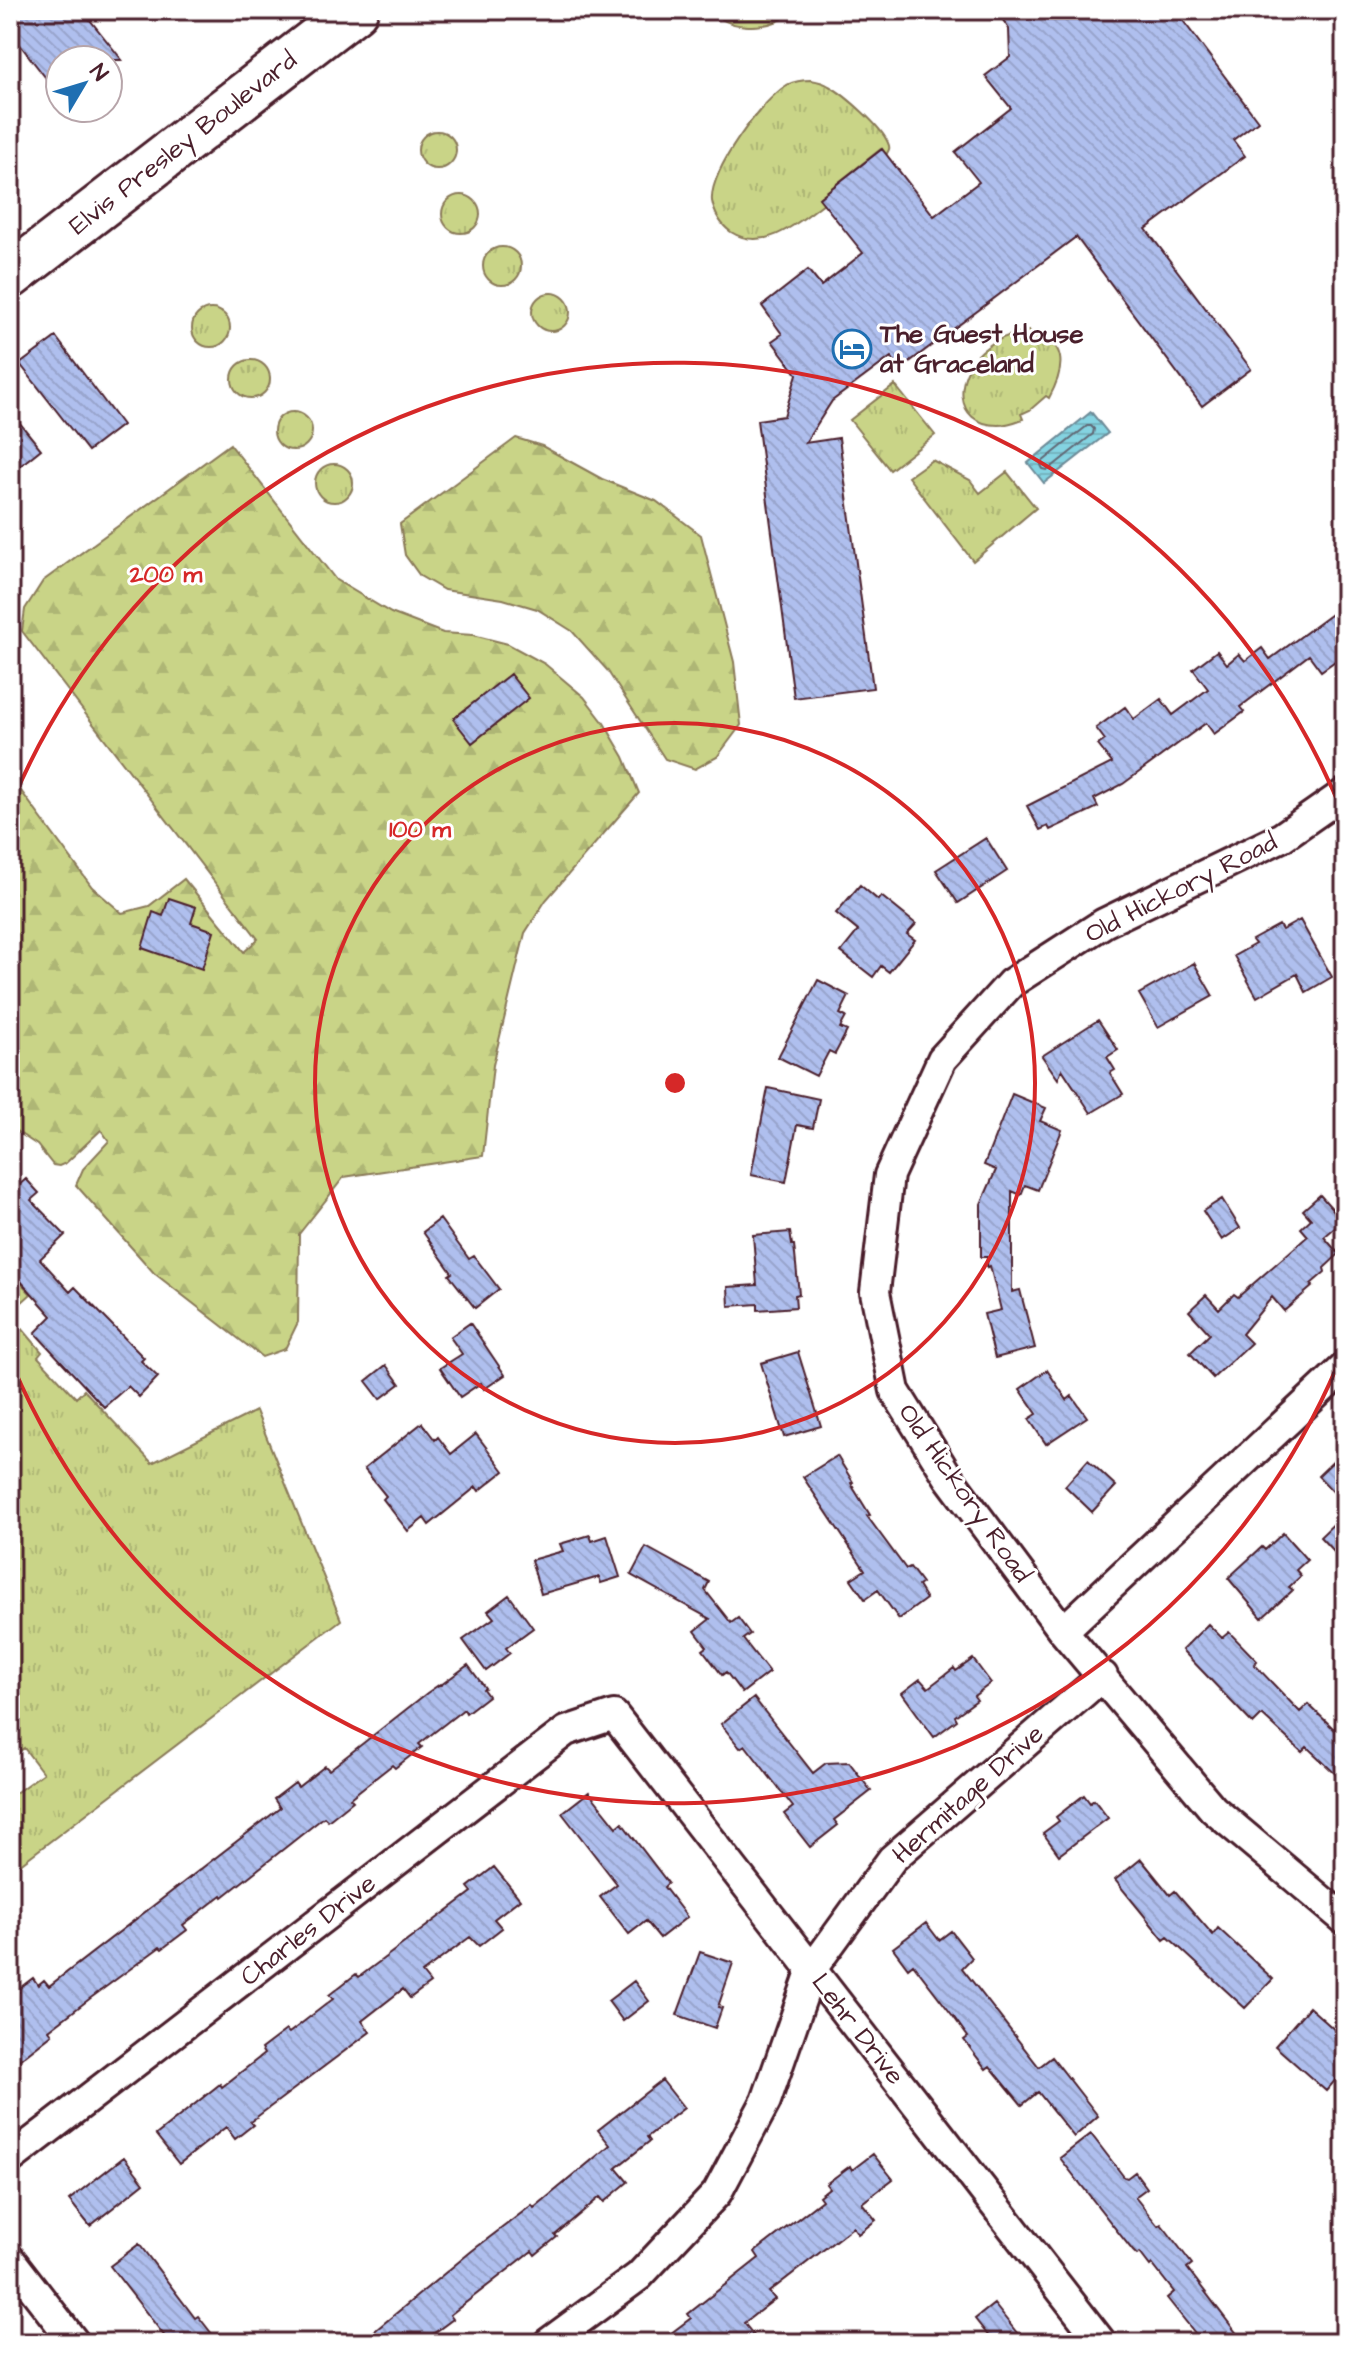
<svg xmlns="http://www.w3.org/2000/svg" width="1355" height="2353" font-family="'Architects Daughter',sans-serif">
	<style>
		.grass { fill: url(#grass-tufts); stroke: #8a7a59; stroke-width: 2 }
		.forest { fill: url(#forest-firs); stroke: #8a7a59; stroke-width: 2 }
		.water { fill: url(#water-rules); stroke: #6d8b98; stroke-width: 2 }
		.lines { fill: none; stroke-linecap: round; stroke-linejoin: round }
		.shore { stroke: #616774; stroke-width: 2 }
		.building { fill: url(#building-back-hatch); stroke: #4a1f2b; stroke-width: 2 }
		.minor-casing { stroke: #4a1f2b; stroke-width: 34 }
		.primary-casing { stroke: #4a1f2b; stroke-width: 50 }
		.minor { stroke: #fff; stroke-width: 28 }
		.primary { stroke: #fff; stroke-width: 44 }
		.ring { fill: none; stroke: #d62828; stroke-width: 4 }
		.labels { text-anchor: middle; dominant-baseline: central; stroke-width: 6; stroke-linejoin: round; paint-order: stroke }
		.street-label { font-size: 26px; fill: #4a1f2b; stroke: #fff }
		.poi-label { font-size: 26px; font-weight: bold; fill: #4a1f2b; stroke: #fff; text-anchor: start }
		.centre { fill: #d62828; stroke: #fff; stroke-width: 4 }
		.ring-label { font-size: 24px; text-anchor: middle; font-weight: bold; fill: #d62828; stroke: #fff; stroke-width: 6; stroke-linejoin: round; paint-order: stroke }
	</style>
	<defs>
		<pattern id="grass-tufts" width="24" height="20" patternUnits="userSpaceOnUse" patternTransform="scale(2)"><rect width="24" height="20" fill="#c9d487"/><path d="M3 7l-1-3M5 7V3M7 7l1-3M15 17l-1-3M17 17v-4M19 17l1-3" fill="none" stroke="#aeb675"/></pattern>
		<pattern id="forest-firs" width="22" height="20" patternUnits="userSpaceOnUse" patternTransform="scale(2)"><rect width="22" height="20" fill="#c9d487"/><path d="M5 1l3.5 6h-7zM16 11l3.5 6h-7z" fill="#aeb675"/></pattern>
		<pattern id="water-rules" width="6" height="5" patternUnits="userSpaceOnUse" patternTransform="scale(2)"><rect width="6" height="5" fill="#84d3e1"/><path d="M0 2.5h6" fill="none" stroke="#74b5c1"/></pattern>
		<pattern id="building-back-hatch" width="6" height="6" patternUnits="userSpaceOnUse" patternTransform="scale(2)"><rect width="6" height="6" fill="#afbfee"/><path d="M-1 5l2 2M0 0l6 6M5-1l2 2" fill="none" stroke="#98a4cc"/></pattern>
	</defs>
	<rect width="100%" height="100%" fill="#fff"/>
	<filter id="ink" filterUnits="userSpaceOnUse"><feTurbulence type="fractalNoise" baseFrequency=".0125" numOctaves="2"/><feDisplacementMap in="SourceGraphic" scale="16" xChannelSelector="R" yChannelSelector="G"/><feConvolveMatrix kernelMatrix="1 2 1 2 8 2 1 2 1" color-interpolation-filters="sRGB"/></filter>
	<g filter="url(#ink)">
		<path class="grass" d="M713 10H792C791 10 782 18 782 19 763 29 725 30 713 10Z
			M811 80C817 81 823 82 829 86 844 94 882 127 888 143 891 149 888 151 886 155L881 149 820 197 824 203C798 223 764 253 731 232 721 225 714 213 712 201 709 171 762 100 787 85 795 81 803 80 811 80Z
			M418 150a19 19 0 1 1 38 0a19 19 0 1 1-38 0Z
			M442 214a19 19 0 1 1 38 0a19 19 0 1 1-38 0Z
			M483 266a19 19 0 1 1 38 0a19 19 0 1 1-38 0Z
			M532 312a19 19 0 1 1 38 0a19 19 0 1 1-38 0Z
			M192 328a19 19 0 1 1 38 0a19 19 0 1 1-38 0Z
			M1028 331C1068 341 1066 367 1049 398L1046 396 1030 410 1021 414 1023 419C1015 422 1006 425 998 425 952 425 955 375 982 351 996 339 1010 334 1028 331Z
			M232 379a19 19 0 1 1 38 0a19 19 0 1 1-38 0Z
			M895 385 935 435 890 470 850 420Z
			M274 431a19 19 0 1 1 38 0a19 19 0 1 1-38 0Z
			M932 460 970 480 980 493 1007 472 1036 508 973 561 908 477Z
			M315 483a19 19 0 1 1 38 0a19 19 0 1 1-38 0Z
			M10 1271 31 1294 10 1313Z
			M10 1314 42 1352 38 1357 76 1398 84 1390 152 1463 256 1411 341 1620 19 1865 10 1857V1797L43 1773 24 1748 10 1759Z"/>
		<path class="forest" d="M516 438 542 446 602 479 656 501 701 535 734 662 741 725 717 757 695 769 665 759 607 670 572 631 537 609 503 599 444 590 420 576 405 555 400 524Z
			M230 444 336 580 391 613 443 633 473 635 508 644 545 664 584 697 604 723 624 757 639 793 546 900 525 933 493 1065 483 1156 344 1177 299 1234 298 1322 285 1349 262 1357 154 1273 76 1185 83 1169 109 1141 101 1130 66 1163 59 1166 53 1165 37 1145 10 1127V776L92 887 122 913 149 906 184 879 244 952 258 939 22 631 25 609 43 581Z"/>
		<path class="water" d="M1091 412 1108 433 1044 483 1028 463Z"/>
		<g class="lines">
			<path class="shore" d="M1087 426H1091L1094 429 1093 434 1048 470 1043 469 1041 465 1042 462Z"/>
		</g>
		<path class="building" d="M10 10H82L122 60H60V96L10 32Z
			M996 10H1175L1258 121 1233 140 1245 156 1146 229 1251 369 1202 406 1076 237 900 369 891 357 832 401 805 443 839 438 873 688 794 698 757 420 784 416 797 374 772 341 782 334 762 306 808 270 821 286 863 253 819 198 882 149 934 216 979 182 955 152 1011 108 985 76 1010 57 1009 29Z
			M56 337 122 425 88 451 20 364Z
			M10 411 41 449 10 474Z
			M1345 604V654L1321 671 1309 655 1240 707 1244 712 1214 734 1206 723 1123 784 1094 799 1098 807 1050 830 1048 826 1040 830 1027 806 1112 763 1098 745 1105 740 1096 728 1125 707 1134 719 1161 699 1173 715 1208 689 1193 669 1217 651 1227 664 1239 654 1245 661 1262 648 1270 659Z
			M510 674 529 698 472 743 453 719Z
			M986 838 1007 871 958 903 936 870Z
			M860 885 878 900 881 896 916 924 907 934 915 940 889 972 881 966 873 977 841 952 858 931 836 913Z
			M169 898 196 907 191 923 214 931 202 969 142 948 153 912 163 916Z
			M1300 920 1332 977 1306 992 1297 974 1257 997 1234 956 1255 944 1252 940 1279 925 1282 930Z
			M1194 963 1213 996 1158 1027 1139 994Z
			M818 980 849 996 840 1014 846 1017 840 1028 847 1031 835 1054 829 1051 816 1076 778 1057Z
			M1098 1020 1118 1050 1107 1057 1115 1070 1110 1073 1123 1094 1091 1113 1062 1069 1058 1079 1042 1056Z
			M768 1088 819 1099 813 1128 797 1125 786 1182 751 1175Z
			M1012 1094 1046 1108 1040 1121 1062 1130 1038 1190 1025 1185 1021 1195 1012 1191V1292L1020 1290 1035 1348 995 1358 984 1314 1001 1310 990 1266 987 1267V1257H981V1204L996 1170 984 1165Z
			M10 1178 18 1186 26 1179 39 1193 31 1200 65 1235 40 1259 70 1292 75 1287 144 1358 141 1361 158 1377 139 1397 128 1386 104 1407 35 1333 52 1316 10 1269Z
			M1320 1195 1343 1221 1324 1237 1339 1254 1324 1268 1325 1272 1311 1284 1313 1286 1284 1311 1272 1297 1242 1334 1251 1343 1213 1378 1190 1353 1210 1334 1189 1311 1206 1295 1219 1309 1234 1294 1238 1297 1308 1236 1301 1228 1311 1219 1303 1210Z
			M1222 1199 1240 1228 1222 1240 1203 1211Z
			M440 1219 469 1259 474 1256 499 1289 475 1308 449 1275 452 1273 423 1232Z
			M790 1232 792 1245H794L799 1294 795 1295 796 1307 758 1310V1304L729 1306 728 1287 757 1285 753 1235Z
			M470 1323 505 1375 484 1389 481 1383 460 1397 440 1368 462 1354 450 1337Z
			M798 1352 821 1426 784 1437 761 1363Z
			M386 1365 400 1384 380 1399 366 1381Z
			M1047 1370 1067 1400 1072 1396 1087 1417 1046 1444 1029 1419 1037 1414 1020 1389Z
			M422 1423 435 1440 438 1437 451 1454 476 1434 504 1471 479 1491 476 1487 429 1525 424 1518 408 1531 383 1499 386 1496 364 1469Z
			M1345 1450V1504L1318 1476Z
			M837 1456 853 1482 851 1483 854 1489 870 1515 867 1516 906 1569 910 1567 922 1583 918 1586 926 1599 899 1619 878 1590 865 1599 851 1579 865 1570 803 1477Z
			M1088 1460 1116 1486 1092 1512 1065 1486Z
			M1345 1513V1544L1335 1553 1320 1537Z
			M1283 1533 1307 1560 1296 1570 1301 1576 1289 1587 1293 1590 1262 1618 1228 1578 1262 1547 1265 1550Z
			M590 1535 592 1541 607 1536 620 1577 601 1583 599 1577 541 1594 531 1560 563 1551 560 1544Z
			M646 1547 709 1582 705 1590 731 1623 738 1618 750 1634 743 1639 769 1672 742 1693 726 1672 722 1675 703 1650 707 1647 695 1631 710 1619 631 1575Z
			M509 1595 533 1628 506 1648 510 1653 486 1671 463 1640 494 1618 488 1611Z
			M1208 1624 1222 1638 1229 1632 1257 1661 1254 1664 1300 1712 1308 1704 1334 1729 1345 1717V1783L1307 1747 1302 1752 1262 1715 1253 1724 1182 1650Z
			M973 1659 991 1683 974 1696 977 1700 955 1716 957 1720 934 1737 902 1693 920 1679 928 1688 954 1668 956 1671Z
			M468 1665 485 1688 483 1689 488 1696 466 1713 464 1709 419 1744 422 1747 395 1768 392 1765 350 1798 353 1801 328 1821 324 1817 223 1897 222 1895 183 1925 187 1930 162 1949 160 1947 92 1997 49 2030 52 2034 10 2067V1999L19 1992 17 1990 33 1978 38 1985 44 1980 49 1986 280 1808 274 1799 295 1783 298 1787 325 1766 329 1770 427 1693 440 1684 441 1685Z
			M754 1698 813 1773 826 1763 849 1762 871 1791 834 1820 838 1825 810 1847 784 1814 793 1807 745 1745 740 1748 721 1724Z
			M589 1792 617 1827 622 1823 668 1883 664 1887 687 1917 660 1938 646 1921 629 1934 600 1897 617 1884 562 1813Z
			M1084 1795 1090 1803 1094 1800 1108 1818 1059 1855 1043 1833 1059 1821 1056 1817Z
			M1141 1859 1170 1895 1175 1891 1213 1935 1218 1928 1273 1979 1245 2008 1168 1937 1164 1940 1115 1880Z
			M494 1867 520 1899 494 1919 502 1928 479 1946 470 1937 422 1973 430 1983 410 1998 403 1989 362 2021 370 2032 250 2122 253 2125 235 2139 226 2127 179 2164 156 2135 220 2084 222 2087 264 2054 261 2049 286 2030 289 2033 333 1999 329 1995 356 1974 359 1977 472 1892 468 1887Z
			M926 1923 939 1940 951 1931 972 1958 962 1968 1039 2067 1052 2057 1098 2116 1074 2137 1038 2092 1022 2105 990 2066 986 2069 964 2040 968 2037 953 2016 913 1964 908 1968 893 1948Z
			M700 1952 733 1963 718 2007 722 2008 715 2028 677 2015Z
			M634 1981 649 2001 623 2021 608 2001Z
			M1309 2007 1345 2039V2069L1326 2091 1275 2046Z
			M662 2080 684 2108 647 2137 650 2141 616 2168 628 2182 604 2202 600 2197 555 2235 557 2237 535 2255 532 2251 450 2315 453 2319 433 2334 439 2343H360L473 2250 532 2205 534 2208 610 2145 598 2130Z
			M1091 2134 1124 2177 1127 2178 1135 2172 1147 2188 1135 2197 1158 2226 1161 2224 1166 2230 1192 2264 1187 2268 1244 2343H1203L1167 2298 1174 2292 1152 2264 1150 2266 1140 2253 1137 2255 1133 2251 1060 2158Z
			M873 2154 893 2179 862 2203 876 2220 858 2234 853 2227 769 2292 775 2299 744 2323 760 2343H658L691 2318 688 2314 759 2258 755 2252 822 2200 819 2196 829 2188 826 2184 850 2166 852 2170Z
			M124 2157 144 2183 90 2226 69 2200Z
			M139 2244 195 2318 198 2316 219 2343H170L110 2266Z
			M994 2304 1025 2343H994L975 2319Z"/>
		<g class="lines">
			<defs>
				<path id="minor" d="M1345 793 1282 837 1104 923 1011 983 942 1059 889 1175 875 1292 895 1391 949 1478 1063 1631 1213 1809 1345 1920
					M1063 1631 1345 1367
					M10 2159 566 1731 614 1715 1102 2343
					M10 2259 75 2343
					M548 2343 639 2276 717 2193 766 2101 812 1969 892 1859 1103 1676"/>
				<path id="primary" d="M10 276 355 10"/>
			</defs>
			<use href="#minor" class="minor-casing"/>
			<use href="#primary" class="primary-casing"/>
			<use href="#minor" class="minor"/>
			<use href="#primary" class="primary"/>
		</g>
	</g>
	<g class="ring">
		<circle cx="675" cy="1083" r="360"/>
		<path d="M1345 1347A720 720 0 0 1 12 1364M12 802A720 720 0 0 1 1345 819"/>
	</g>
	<defs>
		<symbol id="hotel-ring" viewBox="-11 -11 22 22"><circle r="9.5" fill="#fff" stroke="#1f6fb2" stroke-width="1.5"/><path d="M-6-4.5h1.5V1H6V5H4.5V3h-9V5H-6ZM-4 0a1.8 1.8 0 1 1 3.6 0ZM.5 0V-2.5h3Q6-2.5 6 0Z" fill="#1f6fb2"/></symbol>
	</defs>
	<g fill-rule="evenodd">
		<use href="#hotel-ring" x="830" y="327" width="44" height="44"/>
	</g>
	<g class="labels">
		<g class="street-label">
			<text transform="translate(183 143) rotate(-38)">Elvis Presley Boulevard</text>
			<text transform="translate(1181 888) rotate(-27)">Old Hickory Road</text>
			<text transform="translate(965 1493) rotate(55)">Old Hickory Road</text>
			<text transform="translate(968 1794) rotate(-42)">Hermitage Drive</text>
			<text transform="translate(308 1930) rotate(-38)">Charles Drive</text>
			<text transform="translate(858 2029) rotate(52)">Lehr Drive</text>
		</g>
		<g class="poi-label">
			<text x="880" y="334">The Guest House<tspan x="880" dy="30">at Graceland</tspan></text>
		</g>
	</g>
	<circle cx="675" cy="1083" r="12" class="centre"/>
	<g class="ring-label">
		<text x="166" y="582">200 m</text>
		<text x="420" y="837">100 m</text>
	</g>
	<rect width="1355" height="2353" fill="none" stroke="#fff" stroke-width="40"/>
	<rect x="20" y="20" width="1315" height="2313" fill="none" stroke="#4a1f2b" stroke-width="3" filter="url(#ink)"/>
	<g transform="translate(84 84) rotate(52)"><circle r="38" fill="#ffffff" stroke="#b7a5aa" stroke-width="2"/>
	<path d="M0-6L14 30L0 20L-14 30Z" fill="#1f6fb2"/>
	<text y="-12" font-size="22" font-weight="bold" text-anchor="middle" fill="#4a1f2b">N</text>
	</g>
</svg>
